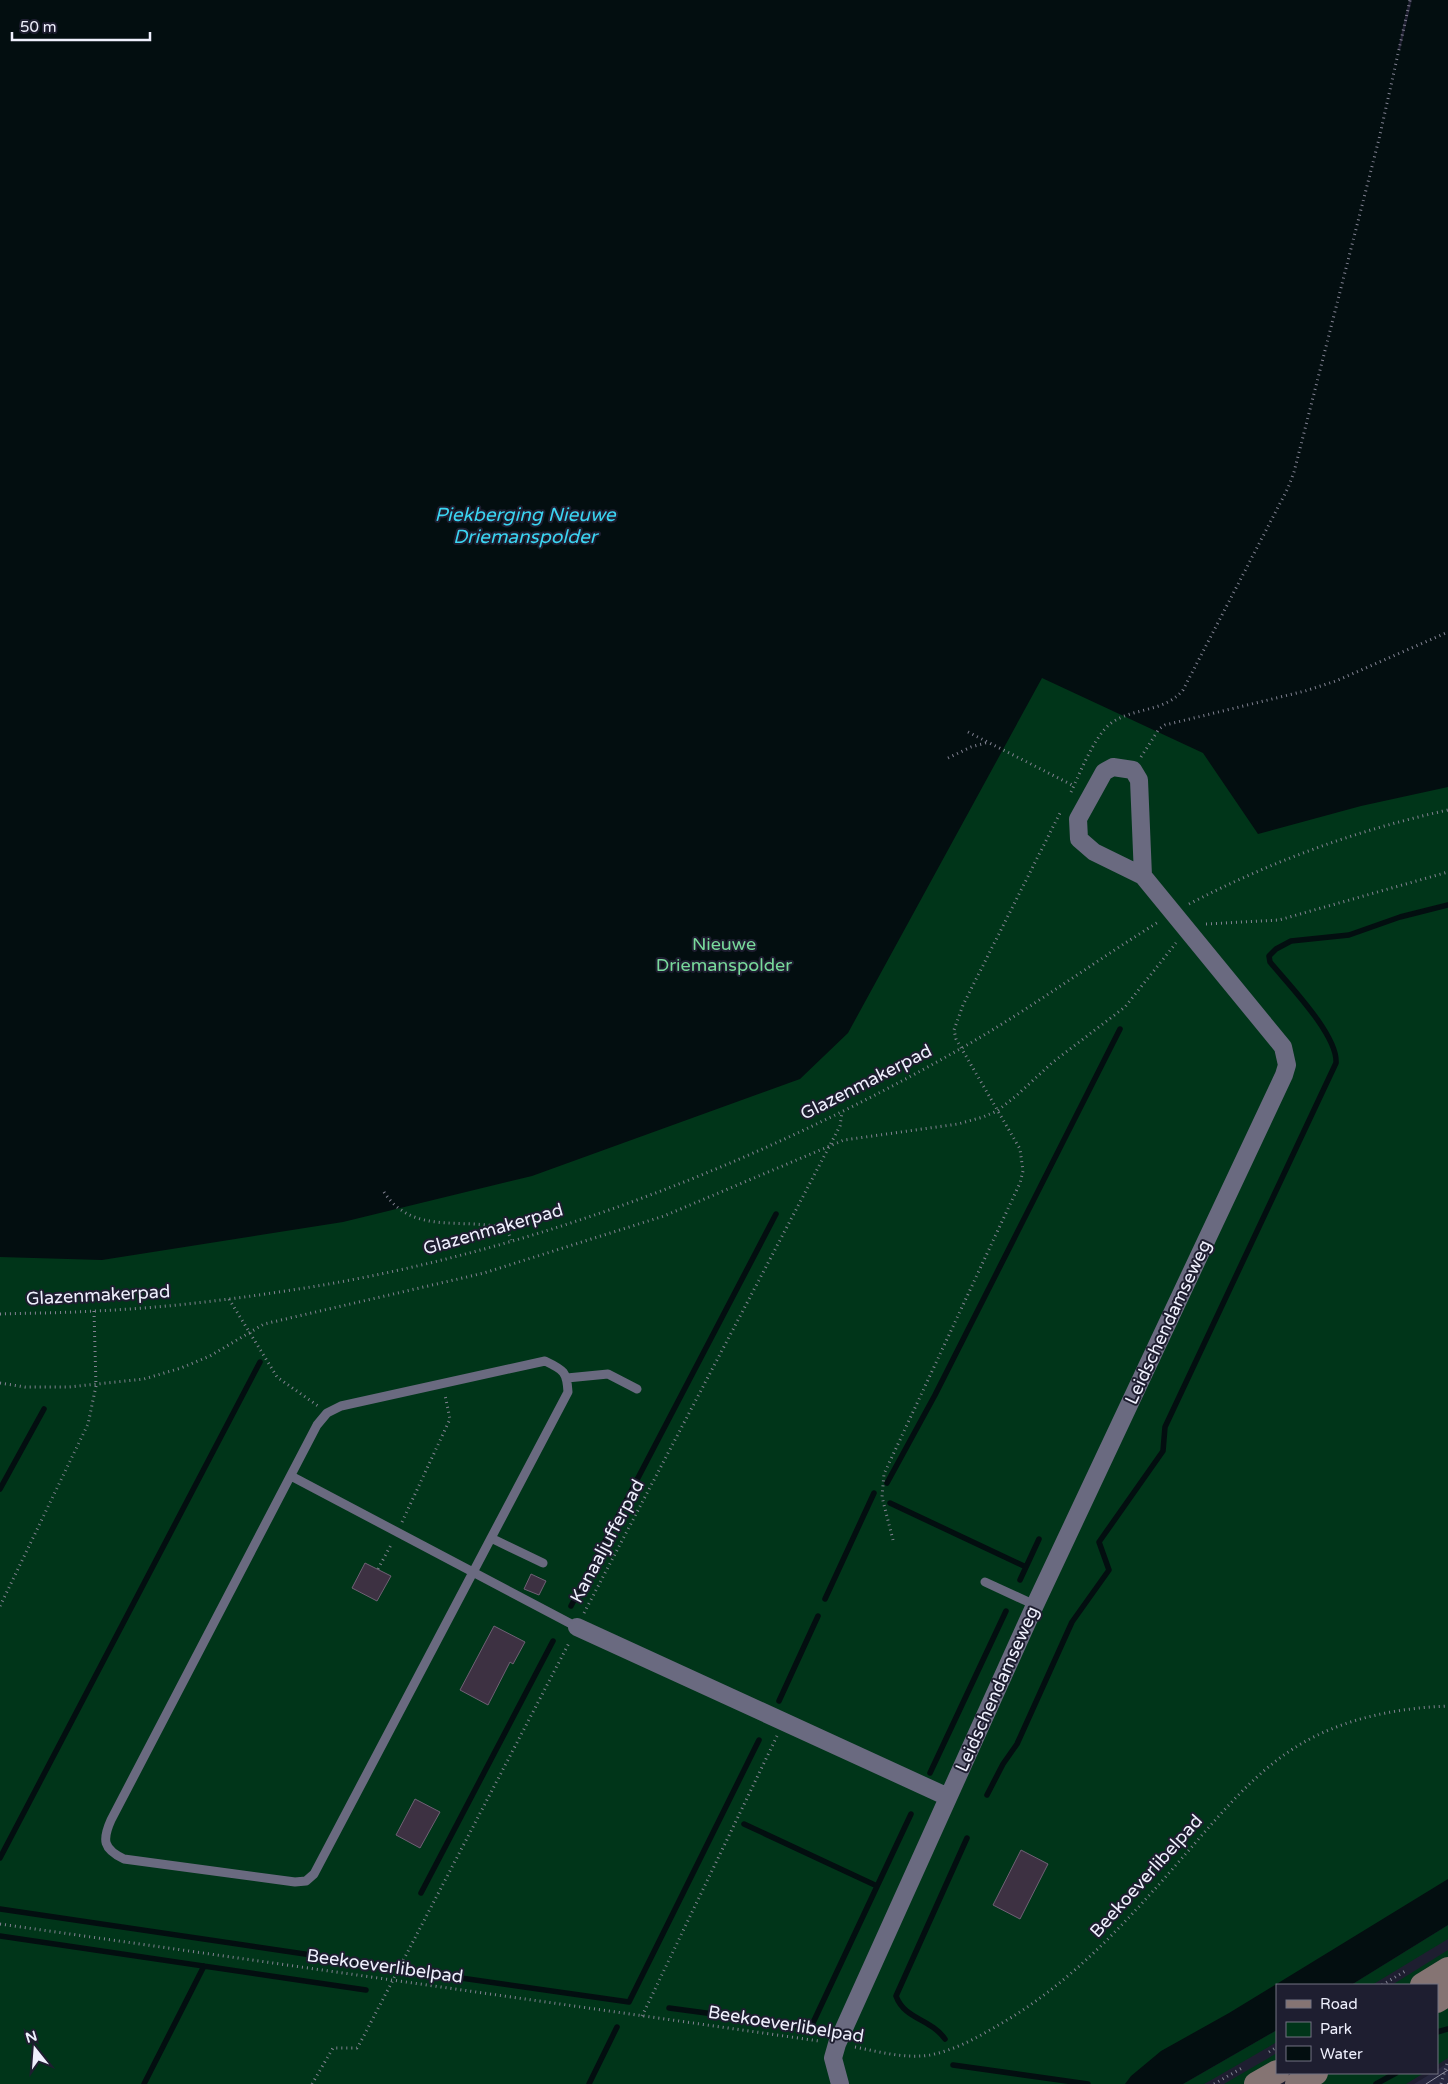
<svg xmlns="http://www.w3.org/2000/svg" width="1448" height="2084" font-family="'Varela Round',sans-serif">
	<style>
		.built { fill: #27273f }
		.green { fill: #003519 }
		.water { fill: #030e10 }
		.pier { fill: #1e1e30 }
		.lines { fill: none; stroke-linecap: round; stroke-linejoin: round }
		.stream { stroke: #030e10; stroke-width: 5.5 }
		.building { fill: #3d3142; stroke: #6f6175 }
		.path { stroke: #828292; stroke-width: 3; stroke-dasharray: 1 4; stroke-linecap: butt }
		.lane { stroke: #6a6a80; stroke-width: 9 }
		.street { stroke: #6a6a80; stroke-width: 18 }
		.secondary { stroke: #857473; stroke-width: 24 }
		.tram { stroke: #9191a0; stroke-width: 1 }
		.labels { text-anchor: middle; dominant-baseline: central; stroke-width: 4; stroke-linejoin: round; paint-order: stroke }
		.park-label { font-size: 18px; fill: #79da9c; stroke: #1e1e30 }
		.street-label { font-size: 18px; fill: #eff0fd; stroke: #1e1e30 }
		.water-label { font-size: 19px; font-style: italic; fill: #3bd5f2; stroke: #1e1e30 }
	</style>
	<rect width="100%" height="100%" fill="#1e1e30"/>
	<path class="built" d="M1448 2063V2084H1414L1432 2073H1437V2070Z"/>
	<path class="green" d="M0 0H1448V1909L1277 1985 1150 2084H0Z
		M1448 1925V1939L1372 1985H1351Z
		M1448 1950V1963L1411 1985H1392Z
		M1448 2000V2058L1437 2065V2007Z
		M1277 2030V2042L1213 2079 1204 2084H1183Z
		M1277 2053V2065L1245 2084H1224Z
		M1326 2073H1424L1406 2084H1307Z"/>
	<path class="water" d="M0 0H1448V787L1361 806 1258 834 1203 753 1042 678 848 1033 800 1079 532 1176 343 1222 102 1260 0 1257Z
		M1448 1879V1925L1351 1985H1277V2030L1183 2084H1125L1131 2076 1161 2051 1229 2013Z"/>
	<path class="pier" d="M1409 0H1412L1400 50 1398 49Z"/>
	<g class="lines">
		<path class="stream" d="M887 1483 935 1395 1120 1029
			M0 1489 44 1409
			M890 1503 1026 1567
			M1020 1580 1039 1539
			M825 1599 874 1493
			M571 1606 776 1214
			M779 1701 818 1616
			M930 1773 1006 1611
			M987 1795 1003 1764 1017 1744 1072 1622 1109 1570 1099 1542 1163 1451 1165 1427 1336 1063C1338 1035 1288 984 1270 962L1269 956 1276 949 1291 941 1349 935 1400 917 1448 905
			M744 1824 877 1886
			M0 1858 260 1362
			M421 1893 553 1641
			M0 1909 379 1965
			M0 1936 366 1990
			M426 1973 629 2002 759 1740
			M669 2008 811 2027 911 1814
			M1437 2032 1448 2029
			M945 2039C930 2018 905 2020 896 1996L967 1838
			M953 2065 1088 2084
			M144 2084 204 1966
			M589 2084 617 2027
			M1376 2084 1396 2073"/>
	</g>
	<path class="building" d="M365 1563 391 1576 377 1601 352 1588Z
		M531 1574 546 1581 539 1595 524 1589Z
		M494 1626 525 1642 513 1664 510 1662 488 1705 460 1690Z
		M415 1799 440 1812 420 1848 396 1835Z
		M1021 1850 1048 1864 1020 1919 993 1905Z"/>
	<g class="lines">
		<path class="path" d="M968 732 1074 786
			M1141 757 1159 729 1165 725 1305 691 1336 681 1448 632
			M948 758 971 747 989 742
			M1071 792C1080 773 1094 737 1110 724 1132 707 1164 713 1183 690L1288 488 1294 472 1379 139 1410 0
			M1189 904C1272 861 1357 830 1448 810
			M1206 924 1279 920 1448 872
			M384 1192C413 1237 465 1216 507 1229L511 1240
			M229 1299 277 1377 318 1406
			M0 1314C31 1313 63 1313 94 1311 168 1308 244 1298 317 1286 543 1248 761 1162 960 1049 1029 1010 1092 963 1160 921
			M0 1383 25 1387H69L144 1379 181 1368 210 1356 264 1324 484 1273 664 1216 844 1140 958 1124 983 1117 997 1111 1016 1096 1053 1062 1125 1007 1176 943
			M402 1522 450 1419 445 1395
			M893 1540 882 1497 884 1474 1020 1183 1023 1171 1020 1149 956 1039 954 1030 963 1005 1060 813
			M378 1569 392 1543
			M0 1606 88 1424 96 1386 94 1311
			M584 1613 840 1126 842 1112
			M0 1924 819 2041
			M1382 1985 1407 1970
			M642 2016 777 1736
			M855 2047C880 2052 905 2059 930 2055 956 2050 980 2036 1002 2023 1074 1981 1129 1919 1183 1857 1219 1816 1257 1768 1306 1741 1350 1717 1399 1708 1448 1706
			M1269 2052 1277 2047
			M312 2084 333 2048H357L359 2045 569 1643
			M1214 2084 1242 2068
			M1441 2084 1448 2060"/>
		<path class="lane" d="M545 1361C564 1370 567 1372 568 1392L314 1874 306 1881 295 1882 124 1859C103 1849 102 1840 111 1820L317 1425 327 1413 341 1406Z
			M567 1378 608 1374 637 1389
			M291 1476 577 1627
			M491 1538 543 1563
			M985 1582 1035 1605"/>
		<path class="street" d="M577 1627 948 1797
			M840 2084 833 2058 837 2044 1035 1605 1284 1075 1287 1065 1283 1047 1143 876 1094 852 1079 839 1078 819 1104 772 1113 767 1133 770 1139 780 1143 876"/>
		<path class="secondary" d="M1422 1985 1448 1969
			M1437 2001 1448 1994
			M1256 2084 1277 2072
			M1297 2084 1316 2073"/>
		<path class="tram" d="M1426 2084 1448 2070
			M1447 2084 1448 2083"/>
	</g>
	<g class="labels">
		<g class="park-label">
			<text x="724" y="944">Nieuwe<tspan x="724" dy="21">Driemanspolder</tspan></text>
		</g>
		<g class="street-label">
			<text transform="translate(866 1082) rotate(-27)">Glazenmakerpad</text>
			<text transform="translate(493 1229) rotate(-16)">Glazenmakerpad</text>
			<text transform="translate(98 1295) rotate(-3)">Glazenmakerpad</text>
			<text transform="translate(1168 1322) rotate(-65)">Leidschendamseweg</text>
			<text transform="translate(607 1541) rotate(-62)">Kanaaljufferpad</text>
			<text transform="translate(997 1689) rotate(-66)">Leidschendamseweg</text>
			<text transform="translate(1146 1876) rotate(-48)">Beekoeverlibelpad</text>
			<text transform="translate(385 1966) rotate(8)">Beekoeverlibelpad</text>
			<text transform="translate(786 2024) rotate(9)">Beekoeverlibelpad</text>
		</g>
		<g class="water-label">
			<text x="525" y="515">Piekberging Nieuwe<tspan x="525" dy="22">Driemanspolder</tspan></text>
		</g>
	</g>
	<rect x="1276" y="1984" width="162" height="90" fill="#1e1e30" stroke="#727282"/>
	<rect x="1286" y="2000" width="25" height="8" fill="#857473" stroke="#727282"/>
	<text x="1320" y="2009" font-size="15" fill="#eff0fd">Road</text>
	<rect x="1286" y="2022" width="25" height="15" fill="#003519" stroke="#727282"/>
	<text x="1320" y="2034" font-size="15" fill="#eff0fd">Park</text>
	<rect x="1286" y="2046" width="25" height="15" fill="#030e10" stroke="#727282"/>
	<text x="1320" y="2059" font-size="15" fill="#eff0fd">Water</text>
	<g transform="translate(35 2049) rotate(343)" stroke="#1e1e30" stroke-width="4" paint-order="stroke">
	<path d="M0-4L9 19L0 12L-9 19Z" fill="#eff0fd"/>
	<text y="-8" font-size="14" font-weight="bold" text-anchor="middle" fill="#eff0fd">N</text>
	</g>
	<path d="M12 32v8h138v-8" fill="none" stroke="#eff0fd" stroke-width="2.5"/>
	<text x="20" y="32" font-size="15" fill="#eff0fd" stroke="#1e1e30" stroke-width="4" paint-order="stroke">50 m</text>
</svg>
